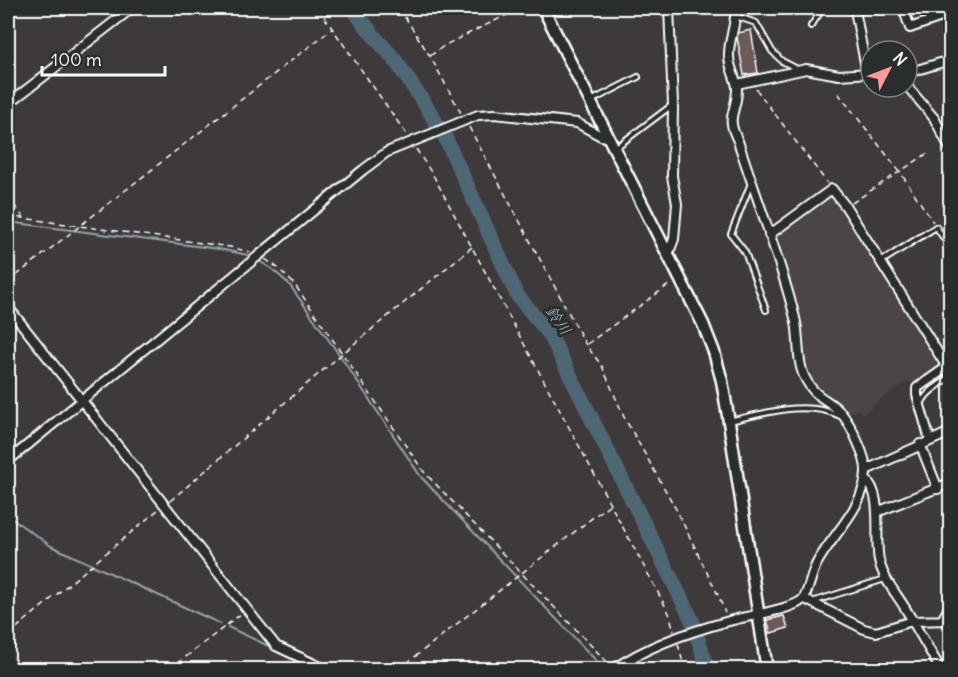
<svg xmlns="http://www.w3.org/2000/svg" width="958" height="677" font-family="Delius,'Klee One',sans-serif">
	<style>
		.built { fill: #4c4444 }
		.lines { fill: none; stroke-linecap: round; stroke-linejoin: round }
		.stream { stroke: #96a3ac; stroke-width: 2 }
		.river { stroke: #506675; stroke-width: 15 }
		.building { fill: #6d5a59; stroke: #fff; stroke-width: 1.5 }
		.lane-casing { stroke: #fff; stroke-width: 8 }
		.street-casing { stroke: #fff; stroke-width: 12 }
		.secondary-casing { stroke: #fff; stroke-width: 15 }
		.path { stroke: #fff; stroke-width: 1.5; stroke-dasharray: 6 4.5; stroke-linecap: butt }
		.lane { stroke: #2a2d2e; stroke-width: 4 }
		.street { stroke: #2a2d2e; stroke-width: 8 }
		.secondary { stroke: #2a2d2e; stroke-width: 10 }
		.labels { text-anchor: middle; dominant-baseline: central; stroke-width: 6; stroke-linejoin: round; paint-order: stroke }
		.water-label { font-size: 16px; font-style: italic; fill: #b0bac1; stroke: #2a2d2e }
	</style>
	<rect width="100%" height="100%" fill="#3e3a3b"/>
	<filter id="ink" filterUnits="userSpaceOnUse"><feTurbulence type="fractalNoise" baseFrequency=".0167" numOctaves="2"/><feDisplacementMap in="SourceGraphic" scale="12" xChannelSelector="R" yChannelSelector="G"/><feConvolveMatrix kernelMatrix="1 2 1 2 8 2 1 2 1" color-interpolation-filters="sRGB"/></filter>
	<g filter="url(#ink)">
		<path class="built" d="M828 197H831L842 211 848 213 943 366 925 381 905 383 880 400 864 414 859 410H854L847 415 839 406 820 394 813 386 807 369 801 322 774 240 775 237Z"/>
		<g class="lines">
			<path class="stream" d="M8 222 219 249 248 255 259 261 272 269 289 284 343 360 421 477 605 670
				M8 516 51 546 221 624
				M228 627 275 649"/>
			<path class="river" d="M352 8 374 36 395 60 426 106 445 137 517 295 550 335 692 620 708 670"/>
		</g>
		<path class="building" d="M751 30 758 73 744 75 737 38 738 33Z
			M784 616 788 628 771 633 767 620Z"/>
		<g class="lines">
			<defs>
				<path id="lane" d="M736 16 756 23 772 51 782 61 799 70
					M811 26 823 8
					M591 101 638 77
					M615 148 671 106
					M751 183 731 234 745 252 766 310
					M882 261 936 227 950 247
					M921 405C925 392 940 385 950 377
					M729 421C763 414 806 399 840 416
					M812 602 885 579"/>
				<path id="street" d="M864 8 855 10 867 74
					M903 8 910 28 950 14
					M907 73 950 60
					M737 84 806 69 839 75 871 73
					M907 86 934 118 950 148
					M8 104 132 8
					M769 235 832 189 846 207 947 367 917 388V395L930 440
					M668 255 674 239 677 204 672 176 673 105 669 8
					M8 307 276 646 327 670
					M920 444 938 489
					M8 461 363 170 387 152 478 115 495 114 577 123 601 136 609 137
					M866 470 950 432
					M865 479C884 493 874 538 879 560 883 580 898 595 908 613 919 632 930 651 941 670
					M877 512 950 483
					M805 599 864 629 876 632 912 621 950 620
					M942 620 950 606
					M612 670C647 646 688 632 729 621 746 616 791 610 802 600 808 595 812 571 817 563 833 534 865 506 866 472 867 458 851 425 842 414 828 397 816 401 804 376 796 359 800 336 795 318 780 258 757 200 738 141 725 116 736 114 737 91 738 79 728 68 729 54 729 38 737 23 735 8"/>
				<path id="secondary" d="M543 8 703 324 714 352 722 381 729 422 767 670"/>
			</defs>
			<use href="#lane" class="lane-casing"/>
			<use href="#street" class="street-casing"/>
			<use href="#secondary" class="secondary-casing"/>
			<path class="path" d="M318 8 407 135
				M399 8 430 56 461 113
				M430 56 445 45 521 8
				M756 89 828 184
				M838 93 900 172 933 222
				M469 127 586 345 602 366 624 417 676 509 719 597 725 613
				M416 149 433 175 669 613 674 631
				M8 197 24 218
				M852 203 928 153
				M8 216 230 247 250 252
				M265 259 278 268 295 285 424 472 608 663
				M8 282 333 28
				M587 344 670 284
				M170 501 343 353 472 247
				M8 635 159 509
				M678 644 685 670
				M169 670 241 614
				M398 670 610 504"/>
			<use href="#lane" class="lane"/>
			<use href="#street" class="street"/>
			<use href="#secondary" class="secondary"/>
		</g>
	</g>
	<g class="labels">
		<g class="water-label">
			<text transform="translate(559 320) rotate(55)">鈴川</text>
		</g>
	</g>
	<rect width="958" height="677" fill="none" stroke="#2a2d2e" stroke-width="30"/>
	<rect x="15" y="15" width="928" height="647" fill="none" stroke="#fff" stroke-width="2" filter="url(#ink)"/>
	<g transform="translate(889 69) rotate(48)"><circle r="28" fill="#2a2d2e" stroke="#7f8182" stroke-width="1.5"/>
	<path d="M0-4.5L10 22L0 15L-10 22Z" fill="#ff9aa2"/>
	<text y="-9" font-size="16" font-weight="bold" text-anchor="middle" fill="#ffffff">N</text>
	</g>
	<path d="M42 66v9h123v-9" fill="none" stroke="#ffffff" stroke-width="3"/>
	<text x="51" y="66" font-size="18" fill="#ffffff" stroke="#2a2d2e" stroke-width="4.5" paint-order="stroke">100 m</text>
</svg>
